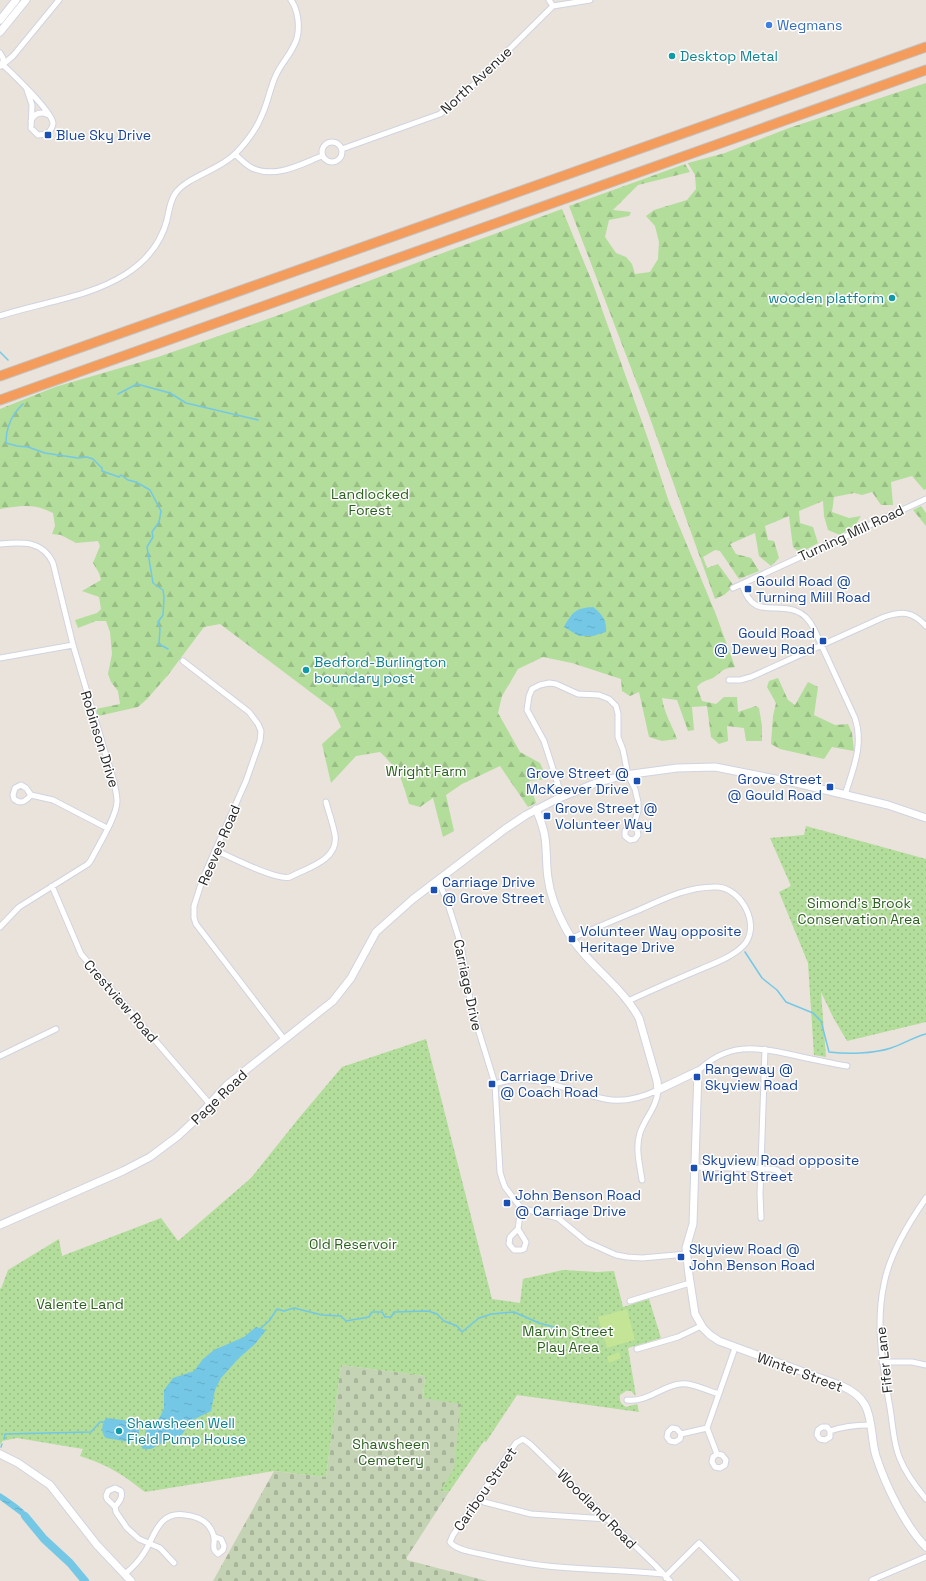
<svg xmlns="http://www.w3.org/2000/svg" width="926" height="1581" font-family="'Space Grotesk',sans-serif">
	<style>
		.grass { fill: url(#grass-dots) }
		.forest { fill: url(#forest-firs) }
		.cemetery { fill: url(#cemetery-stones) }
		.pitch { fill: #c4e496 }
		.water { fill: url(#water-ripples) }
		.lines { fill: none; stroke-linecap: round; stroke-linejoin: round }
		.stream { stroke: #74c8e6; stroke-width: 1.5 }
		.river { stroke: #74c8e6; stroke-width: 8 }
		.street-casing { stroke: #d0d3e0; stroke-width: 7 }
		.secondary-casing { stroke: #d0d3e0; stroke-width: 9 }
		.highway-casing { stroke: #c3c3c3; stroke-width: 11 }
		.street { stroke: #fff; stroke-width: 5 }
		.secondary { stroke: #fff; stroke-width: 7 }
		.highway { stroke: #f39c5c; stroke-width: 9 }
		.shop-dot { fill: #3f7fe0; stroke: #fff; stroke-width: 1.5 }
		.culture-dot { fill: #0f9aa8; stroke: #fff; stroke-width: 1.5 }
		.transit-dot { fill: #1a4fb4; stroke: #fff; stroke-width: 1.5 }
		.labels { text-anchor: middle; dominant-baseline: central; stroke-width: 3; stroke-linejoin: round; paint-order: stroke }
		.shop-label { font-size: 14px; fill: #366cbe; stroke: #fff; text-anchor: start }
		.culture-label { font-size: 14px; fill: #0d838f; stroke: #fff; text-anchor: start }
		.street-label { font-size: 14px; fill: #282828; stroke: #fff }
		.transit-label { font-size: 14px; fill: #164399; stroke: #fff; text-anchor: start }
		.park-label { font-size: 14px; fill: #2c601e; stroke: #fff }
	</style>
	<defs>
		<pattern id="grass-dots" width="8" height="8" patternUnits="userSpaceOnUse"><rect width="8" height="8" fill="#b2dd9a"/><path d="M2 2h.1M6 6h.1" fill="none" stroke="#99be85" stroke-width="1.8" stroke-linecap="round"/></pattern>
		<pattern id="forest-firs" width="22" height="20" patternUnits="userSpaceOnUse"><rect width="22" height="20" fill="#b2dd9a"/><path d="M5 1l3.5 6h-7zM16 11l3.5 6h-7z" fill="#99be85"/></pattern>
		<pattern id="cemetery-stones" width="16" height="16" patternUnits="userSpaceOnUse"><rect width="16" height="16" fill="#c3d3b3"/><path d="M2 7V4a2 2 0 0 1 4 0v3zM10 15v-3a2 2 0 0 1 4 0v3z" fill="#a8b59a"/></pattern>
		<pattern id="water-ripples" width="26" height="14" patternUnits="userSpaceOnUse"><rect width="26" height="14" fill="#74c8e6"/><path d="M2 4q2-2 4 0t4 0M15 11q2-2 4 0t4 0" fill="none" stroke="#64acc5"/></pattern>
	</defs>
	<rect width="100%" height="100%" fill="#eae3db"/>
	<path class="grass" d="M806 826 926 859V1022L847 1041 833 1017 821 992 826 1057 814 1055 808 963 779 892 791 886 770 838 804 835Z
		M426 1039 492 1299 520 1303 523 1279 563 1270 597 1272 614 1271 623 1307 649 1299 661 1338 628 1348 636 1396 631 1391H626L620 1395C619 1401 621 1404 626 1407L637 1404 639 1412 517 1395 486 1442 484 1441 449 1492 440 1491 423 1398 425 1376 341 1365 326 1477 274 1471 145 1492C122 1474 108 1465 80 1456L83 1449 17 1438 2 1441 0 1445V1288L1 1289 8 1270 59 1239 62 1256 161 1218 178 1241 251 1178 299 1118 342 1067Z"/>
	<path class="forest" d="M926 83V489L924 490 912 476 891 482 893 505H881L872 492 862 495 854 493 834 497 832 512 849 518 861 516 856 524 840 535 828 530 824 516 823 501 799 511 800 523 813 527 818 543 800 553 793 547 789 516 765 526 768 540 774 541 779 558 771 566 759 556 755 533 730 544 736 554 751 558 759 571 739 579 720 551 715 550 703 557 707 568 718 564 734 586 724 595 715 599 646 407 569 206 685 164 690 172 638 185 613 210 631 212 629 216 609 220 605 237 616 253 626 257 632 264 635 274 650 272 658 259 659 242 655 226 646 216 654 210 687 200 696 189 695 175 688 163 725 153 789 128Z
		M562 209 593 284 648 439 669 502 715 612 735 667C720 669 724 671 713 678 706 681 702 681 697 687L702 701 716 704 724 697H737L738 712 756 706 759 708 762 726V741H746L744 728 727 726 728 741 719 744 711 737 707 706 692 707 694 730 688 731 677 700 662 698C664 713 672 725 677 739L662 741 649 737 639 692 630 696 622 691 621 679 572 663 543 657 518 669 502 696 498 713 520 752 540 763 547 779 529 781 536 803 528 807 500 766 462 784 446 795 454 831 443 837 433 798 420 807 409 804C402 779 400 771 380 752L356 756 331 783 322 744 341 727 333 709 220 624 204 627 168 675 147 699 138 707 98 716 96 709 120 704 118 691 111 682 108 674 112 654 110 632 106 621H96L78 628 75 620 97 613 101 609 99 597 82 591 101 580 99 573 93 563 100 546 98 541 76 543 61 535 52 534 55 526 53 513C33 503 21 506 0 509V409L55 387 158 357 279 315 432 257Z
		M921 506 926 513V526L913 510Z
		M778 678 788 700 795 705 808 682 818 687 814 715 835 725 848 724 852 733 854 751 832 747 824 759 780 749 771 744 773 716 776 703 767 687 769 681Z"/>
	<path class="cemetery" d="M341 1365 425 1376 423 1398 461 1404 454 1469 440 1491 449 1492 407 1557V1560L487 1581H213L274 1471 326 1477Z"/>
	<path class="pitch" d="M627 1309 635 1340 607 1348 598 1317Z
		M619 1352 621 1358 609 1363 607 1357Z"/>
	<path class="water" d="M593 607C602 614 607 620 606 632L593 636H579L564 627C572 612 576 608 593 607Z
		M256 1327 266 1330 255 1344 239 1358 221 1378 215 1390 211 1411 191 1421 181 1436 160 1444 151 1449H143L142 1448 146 1429 145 1425 149 1423 154 1424 160 1417 164 1408V1390L173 1378 194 1371 203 1359 214 1350 244 1337Z
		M106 1418 139 1422V1431L137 1442H130L106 1438C100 1432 102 1424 106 1418Z
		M0 1493C11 1500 29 1511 33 1524H29L23 1517 0 1500Z"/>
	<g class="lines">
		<path class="stream" d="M0 352 8 360
			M118 394 137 384 170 393 186 403 258 420
			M23 404C11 415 6 427 6 443L17 446 28 447 45 453 78 458 87 457 93 459 102 468V471L119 477 121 475 128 480 136 482 150 490 161 511 159 522 152 532 153 537 147 547 153 583 163 590 164 597 163 615 158 622 160 629 159 644 168 649
			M745 952 762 978 777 990 786 1002 813 1013 821 1021 829 1052C847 1054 873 1054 891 1048 903 1044 914 1037 926 1034
			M260 1329 269 1321 277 1309 284 1311 294 1308 322 1315 341 1316 346 1321 369 1317 372 1312H382L385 1317H391L394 1312 428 1311 437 1314 444 1321 457 1326 462 1332 479 1318 492 1314 514 1312 539 1323 554 1327 557 1330
			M137 1425 146 1426
			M4 1439 5 1434 91 1432 100 1422H104
			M1 1447 2 1444"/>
		<path class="river" d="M25 1516 44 1539 70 1563 85 1581"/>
		<defs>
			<path id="street" d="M549 0 553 6
				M0 53 3 58V65
				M0 64 3 65C13 74 52 112 53 123 53 128 50 131 47 134L38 135 31 128 32 105 27 90
				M1 66 13 56 59 0
				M31 121C34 113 42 111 49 115
				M322 152a10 10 0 1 1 20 0a10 10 0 1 1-20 0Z
				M342 149 440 114 459 99 553 6 590 0
				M235 154C240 159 246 165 252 168 276 179 301 164 322 156
				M0 316C42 302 88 298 126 274 146 261 161 243 167 220 169 211 170 201 175 194 186 177 218 171 235 154 246 143 256 130 262 115 268 102 270 88 276 75 282 62 293 52 297 38 300 26 298 10 291 0
				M0 544C22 542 42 540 53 563L73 645 114 782C115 788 117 795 117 801 117 816 98 846 91 860L88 864 19 907 0 927
				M742 584C753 620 773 602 796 611 805 614 810 621 814 629L855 718C864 745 853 769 845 795
				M733 588 926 499
				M0 658 73 645
				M183 661 249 712 258 724 261 731 260 741 246 781 203 878 194 906V918L196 924 284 1039
				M729 680H740L751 677 884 617C902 611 912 611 926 626
				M31 795 26 788 21 785 15 788 13 795 14 799C21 805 26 801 31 795L53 800 107 828
				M562 797 544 741 527 710 529 696 532 689 540 685 549 683 556 684 578 694 599 695 609 699 616 706 618 714V737L623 750 628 775 635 789 638 802V811L633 827 637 830 638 835 635 839 630 840 625 836V831L628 827H633
				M215 850C230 857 277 881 290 877 307 868 339 860 335 835 333 824 329 813 326 802
				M438 880 447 901 461 945 471 1006 495 1084 500 1172 502 1179 505 1187 521 1208 518 1229 510 1237 509 1244 514 1250H521L524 1249 526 1242 518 1229
				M52 886 81 954 209 1103
				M572 938C594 929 616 919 639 910 663 899 689 886 717 887 742 888 762 927 743 946 732 957 715 963 701 969 677 979 652 990 628 1001
				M0 1056 56 1029
				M698 1071C728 1042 755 1047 793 1055 811 1059 829 1063 847 1066
				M495 1084C533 1070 568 1092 605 1099 623 1103 641 1098 658 1090 657 1107 645 1118 640 1133 635 1148 640 1166 642 1180
				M694 1167 771 1169 777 1170 780 1173
				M926 1198C910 1221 889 1256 884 1284 875 1326 883 1367 890 1408 893 1425 893 1443 900 1459 906 1474 916 1487 926 1499
				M521 1208 558 1218 587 1242 616 1255 627 1257 642 1258 687 1254
				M761 1218 760 1194 765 1049
				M630 1301 690 1283
				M637 1349 678 1337 701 1326
				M882 1362H912L926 1365
				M627 1400C646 1403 662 1386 680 1384 692 1382 707 1391 719 1394
				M830 1431 827 1427H822L818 1430 817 1435 820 1439 825 1440 830 1437V1431C844 1426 856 1425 870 1425
				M681 1434 680 1439 675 1442 670 1441 667 1437 668 1432 672 1428 677 1429 681 1434 707 1428
				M717 1454 722 1455 726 1460 725 1465 720 1468 715 1467 712 1462 713 1457 717 1454 707 1428 735 1348
				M479 1498 484 1502 531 1514 607 1519
				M115 1507C119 1502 123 1498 121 1491L115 1488 108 1491 106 1496 107 1499 115 1507 116 1512 127 1528 139 1539 160 1548 174 1563
				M125 1574C132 1568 139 1561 144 1553 155 1536 158 1511 185 1515 194 1516 201 1518 207 1524 210 1527 214 1534 214 1538 215 1545 211 1549 218 1554L223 1550 224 1546 221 1539 215 1537
				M663 1574C624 1570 586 1570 547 1566 525 1564 503 1559 481 1554 472 1552 456 1550 450 1542L453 1535 516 1443 523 1439 530 1444 656 1566 670 1581
				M666 1578V1576L699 1543 737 1581
				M872 1580 926 1557"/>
			<path id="secondary" d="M0 20 16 0
				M0 32 26 0
				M536 809C540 819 544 828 545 838 547 851 546 865 548 878 550 894 557 912 565 927 583 962 620 983 639 1018L657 1081 658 1090 698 1071 693 1224 686 1248 689 1275 695 1314 703 1328 710 1335 719 1341 842 1386C851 1390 860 1396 865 1405 873 1420 871 1440 876 1456 885 1484 905 1526 926 1547
				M0 1225 123 1171 150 1157 178 1136 193 1122 227 1085 333 1001 351 978 376 932 413 899 505 829 526 815 557 799 596 783 625 775 677 768 715 767 796 783 888 805 926 818
				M0 1454 18 1463 50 1485 97 1545 131 1581"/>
			<path id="highway" d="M0 376 926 47
				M0 400 926 70"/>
		</defs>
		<use href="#street" class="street-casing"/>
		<use href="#secondary" class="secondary-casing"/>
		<use href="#highway" class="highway-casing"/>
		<use href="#street" class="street"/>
		<use href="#secondary" class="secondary"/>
		<use href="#highway" class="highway"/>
	</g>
	<circle class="shop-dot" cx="769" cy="25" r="4"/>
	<g class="culture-dot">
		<circle cx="672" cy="56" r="4"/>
		<circle cx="892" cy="298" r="4"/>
		<circle cx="306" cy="670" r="4"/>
		<circle cx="119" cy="1431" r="4"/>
	</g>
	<g class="transit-dot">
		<rect x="44" y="131" width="8" height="8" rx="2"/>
		<rect x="744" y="585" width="8" height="8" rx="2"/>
		<rect x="819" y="637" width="8" height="8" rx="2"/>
		<rect x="633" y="777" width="8" height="8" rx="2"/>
		<rect x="826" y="783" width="8" height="8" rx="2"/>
		<rect x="543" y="812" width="8" height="8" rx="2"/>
		<rect x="430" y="886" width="8" height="8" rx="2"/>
		<rect x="568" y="935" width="8" height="8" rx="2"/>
		<rect x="693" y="1073" width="8" height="8" rx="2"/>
		<rect x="488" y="1080" width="8" height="8" rx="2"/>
		<rect x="690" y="1164" width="8" height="8" rx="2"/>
		<rect x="503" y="1199" width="8" height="8" rx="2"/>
		<rect x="677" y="1253" width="8" height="8" rx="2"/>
	</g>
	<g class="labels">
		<g class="shop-label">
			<text x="777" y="25">Wegmans</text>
		</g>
		<g class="culture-label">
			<text x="680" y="56">Desktop Metal</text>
			<text x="884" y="298" text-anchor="end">wooden platform</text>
			<text x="314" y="662">Bedford-Burlington<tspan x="314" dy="16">boundary post</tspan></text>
			<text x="127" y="1423">Shawsheen Well<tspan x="127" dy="16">Field Pump House</tspan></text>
		</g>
		<g class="street-label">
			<text transform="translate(476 80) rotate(-43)">North Avenue</text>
			<text transform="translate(851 533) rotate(-25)">Turning Mill Road</text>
			<text transform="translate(100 739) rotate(73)">Robinson Drive</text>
			<text transform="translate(219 845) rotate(-67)">Reeves Road</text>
			<text transform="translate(468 985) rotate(78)">Carriage Drive</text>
			<text transform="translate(121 1001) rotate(49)">Crestview Road</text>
			<text transform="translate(219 1097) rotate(-44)">Page Road</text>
			<text transform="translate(884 1360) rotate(-96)">Fifer Lane</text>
			<text transform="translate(800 1372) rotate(20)">Winter Street</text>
			<text transform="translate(485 1489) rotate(-55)">Caribou Street</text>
			<text transform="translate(597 1509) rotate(45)">Woodland Road</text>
		</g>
		<g class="transit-label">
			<text x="56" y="135">Blue Sky Drive</text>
			<text x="756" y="581">Gould Road @<tspan x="756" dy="16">Turning Mill Road</tspan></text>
			<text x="815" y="633" text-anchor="end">Gould Road<tspan x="815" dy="16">@ Dewey Road</tspan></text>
			<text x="629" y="773" text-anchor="end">Grove Street @<tspan x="629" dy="16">McKeever Drive</tspan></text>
			<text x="822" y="779" text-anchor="end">Grove Street<tspan x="822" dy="16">@ Gould Road</tspan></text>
			<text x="555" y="808">Grove Street @<tspan x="555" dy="16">Volunteer Way</tspan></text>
			<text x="442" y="882">Carriage Drive<tspan x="442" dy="16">@ Grove Street</tspan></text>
			<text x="580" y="931">Volunteer Way opposite<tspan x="580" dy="16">Heritage Drive</tspan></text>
			<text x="705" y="1069">Rangeway @<tspan x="705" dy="16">Skyview Road</tspan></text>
			<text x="500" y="1076">Carriage Drive<tspan x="500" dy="16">@ Coach Road</tspan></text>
			<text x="702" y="1160">Skyview Road opposite<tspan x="702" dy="16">Wright Street</tspan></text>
			<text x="515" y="1195">John Benson Road<tspan x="515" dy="16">@ Carriage Drive</tspan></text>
			<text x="689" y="1249">Skyview Road @<tspan x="689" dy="16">John Benson Road</tspan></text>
		</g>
		<g class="park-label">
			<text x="370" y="494">Landlocked<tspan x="370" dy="16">Forest</tspan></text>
			<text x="426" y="771">Wright Farm</text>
			<text x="859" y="903">Simond's Brook<tspan x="859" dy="16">Conservation Area</tspan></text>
			<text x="353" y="1244">Old Reservoir</text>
			<text x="80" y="1304">Valente Land</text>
			<text x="568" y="1331">Marvin Street<tspan x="568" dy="16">Play Area</tspan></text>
			<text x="391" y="1444">Shawsheen<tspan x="391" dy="16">Cemetery</tspan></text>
		</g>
	</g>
</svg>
